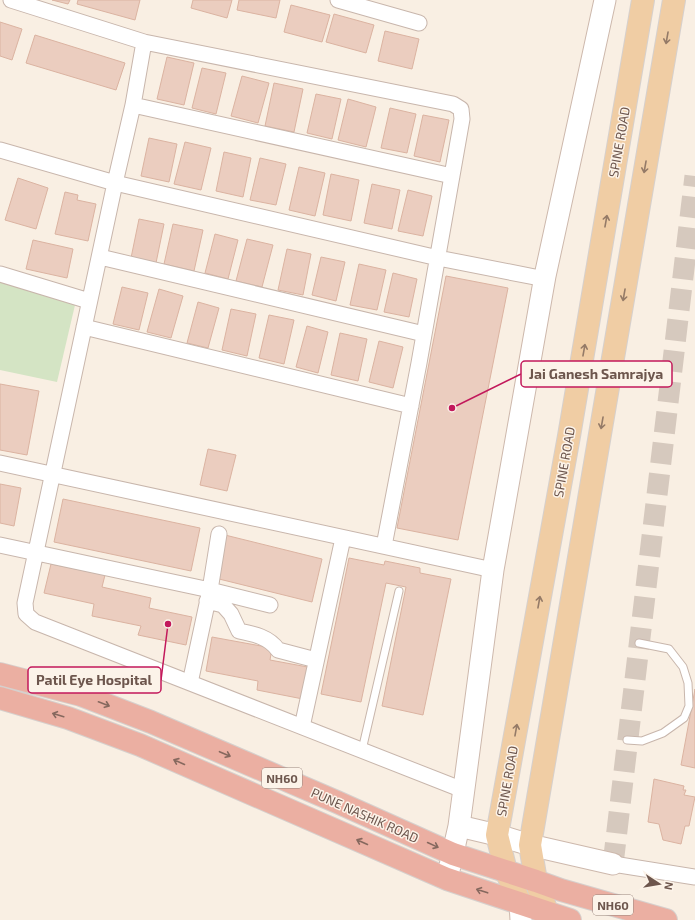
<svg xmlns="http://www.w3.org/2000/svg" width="695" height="920" font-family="'Exo 2',sans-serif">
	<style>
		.green { fill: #d4e4c4 }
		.building { fill: #ebcdbf; stroke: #dbb3a1 }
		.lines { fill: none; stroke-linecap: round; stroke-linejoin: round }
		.secondary-tunnel { stroke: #d6c9be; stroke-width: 21; stroke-dasharray: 21 10; stroke-linecap: butt }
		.lane-casing { stroke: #c8b6ac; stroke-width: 9 }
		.street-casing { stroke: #c8b6ac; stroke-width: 17 }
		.secondary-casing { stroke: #cdb8ac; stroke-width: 23 }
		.primary-casing { stroke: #d6d0cd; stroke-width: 24 }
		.highway-casing { stroke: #d6d0cd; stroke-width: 24 }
		.lane { stroke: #fff; stroke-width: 7 }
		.street { stroke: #fff; stroke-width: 15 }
		.secondary { stroke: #fff; stroke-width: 21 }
		.primary { stroke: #f0cda4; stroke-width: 22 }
		.highway { stroke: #ebafa2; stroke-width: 22 }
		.oneway { stroke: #947a67 }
		.oneway2 { stroke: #86685e }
		.labels { text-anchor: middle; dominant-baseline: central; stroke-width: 3; stroke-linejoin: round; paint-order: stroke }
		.shield { fill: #fcf3e9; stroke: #98857c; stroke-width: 1 }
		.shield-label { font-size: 12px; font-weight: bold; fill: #6d564d }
		.street-label { font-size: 13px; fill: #6d564d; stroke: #fcf3e9 }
		.leader { fill: none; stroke: #c2185b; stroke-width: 1.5 }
		.callout-dot { fill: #c2185b; stroke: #fcf3e9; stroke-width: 1.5 }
		.callout { fill: #fcf3e9; stroke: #c2185b; stroke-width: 1.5 }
		.callout-label { font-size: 14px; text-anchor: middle; font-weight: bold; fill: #6d564d }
	</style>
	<rect width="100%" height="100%" fill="#f9efe3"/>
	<path class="green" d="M0 282 75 305 57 382 0 370Z"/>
	<path class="building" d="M52 0H70L68 4Z
		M78 0H140L135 20 77 4Z
		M193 0H232L227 18 191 8Z
		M239 0H280L276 18 237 10Z
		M291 5 330 15 322 42 284 32Z
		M334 14 374 25 366 53 326 42Z
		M0 22 22 29 12 60 0 56Z
		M385 31 419 39 412 69 378 61Z
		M35 35 125 63 116 90 26 63Z
		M167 57 194 63 184 105 157 99Z
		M202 68 226 73 216 114 192 108Z
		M242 76 269 83 258 123 231 116Z
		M274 83 303 89 294 132 265 126Z
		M316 94 341 99 332 139 307 133Z
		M348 99 376 107 366 147 338 140Z
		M390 108 416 114 407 153 381 148Z
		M423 115 449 120 440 162 414 156Z
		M149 138 177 144 169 182 141 176Z
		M185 142 211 148 201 190 174 184Z
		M224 152 251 158 243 197 216 191Z
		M260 158 286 164 276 205 250 200Z
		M299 167 325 173 315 216 289 210Z
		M331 174 359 180 351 221 323 215Z
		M18 178 48 188 36 229 5 220Z
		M372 184 400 190 392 229 364 223Z
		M408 190 432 196 423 236 398 231Z
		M65 192 78 195 77 200 96 204 88 241 55 234Z
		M139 219 164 224 156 263 131 258Z
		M173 224 203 230 194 271 164 264Z
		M215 234 238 240 228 279 205 273Z
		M247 239 273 245 262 287 236 281Z
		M33 240 73 249 67 278 26 269Z
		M287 249 311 254 303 295 278 290Z
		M321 257 345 262 336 301 312 295Z
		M359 264 386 270 377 310 350 305Z
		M393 273 417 279 409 317 384 312Z
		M446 276 508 288 458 540 397 528Z
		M122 287 148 293 139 330 113 324Z
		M159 289 183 296 171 338 147 332Z
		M198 302 219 308 208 348 187 343Z
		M231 309 256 314 247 356 222 350Z
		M269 315 294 320 284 364 259 358Z
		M307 326 328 332 318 373 296 367Z
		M340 333 367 339 358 381 331 375Z
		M379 341 403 347 393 388 369 382Z
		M0 384 39 391 27 455 0 450Z
		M208 449 236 455 227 491 200 485Z
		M0 484 21 488 14 526 0 523Z
		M63 499 200 528 191 571 54 542Z
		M225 535 322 559 312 602 215 578Z
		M349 558 384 565 385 561 420 568V573L451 579 423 715 382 706 406 587 386 583 361 702 321 694Z
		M51 564 105 575 102 587 151 598 149 608 192 617 186 645 138 635 141 626 92 616 94 604 44 593Z
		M212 637 272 648 270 660 313 668 308 700 257 690 258 681 206 671Z
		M695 689V768L681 765Z
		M654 779 684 786 683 790H686L684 795 695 797 689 826H685L681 844 663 840 659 824 648 822Z"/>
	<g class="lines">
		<path class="secondary-tunnel" d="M613 864 695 176"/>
		<defs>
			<path id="lane" d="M627 740 642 741 663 733 684 718 689 706 688 683 683 667 669 649 639 643
				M362 750 399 591"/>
			<path id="street" d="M11 0 144 42
				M338 0 419 23
				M133 105 452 176
				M0 150 115 183 438 258 545 279
				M100 257 424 334
				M0 274 89 301
				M84 327 411 406
				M0 463 493 570
				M0 545 210 590 270 605
				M384 546 419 363 462 119 461 109 453 104 144 42 133 105 115 183 25 603 26 614 35 622 463 790
				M207 601 223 605 231 614 239 631C254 634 269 637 278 650L316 660
				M190 683 210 590 219 534
				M302 727 343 538
				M613 864 695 877"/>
			<path id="secondary" d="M459 826 497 835 530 845 613 864
				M447 879 459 826 493 570 545 276 605 0
				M520 903 521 920"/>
			<path id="primary" d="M520 903 506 871 497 835 569 436 643 0
				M547 912 536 881 530 845 674 0"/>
			<path id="highway" d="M0 674 81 695 151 722 337 802 453 854 536 881 561 890 666 920
				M0 698 68 718 140 745 447 879 570 920"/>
		</defs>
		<use href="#lane" class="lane-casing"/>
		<use href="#street" class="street-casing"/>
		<use href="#secondary" class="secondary-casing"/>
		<use href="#primary" class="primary-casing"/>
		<use href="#highway" class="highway-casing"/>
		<use href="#lane" class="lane"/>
		<use href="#street" class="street"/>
		<use href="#secondary" class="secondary"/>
		<use href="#primary" class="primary"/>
		<use href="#highway" class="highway"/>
	</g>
	<defs><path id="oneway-shaft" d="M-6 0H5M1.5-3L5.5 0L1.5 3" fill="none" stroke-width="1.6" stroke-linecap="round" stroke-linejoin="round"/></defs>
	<g class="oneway">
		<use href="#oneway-shaft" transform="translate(667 38) rotate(100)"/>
		<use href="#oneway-shaft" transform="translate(645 167) rotate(100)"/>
		<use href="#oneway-shaft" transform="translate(606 221) rotate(-80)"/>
		<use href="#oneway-shaft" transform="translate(624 295) rotate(100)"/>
		<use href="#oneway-shaft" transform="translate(584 350) rotate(-80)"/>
		<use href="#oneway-shaft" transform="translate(602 423) rotate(100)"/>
		<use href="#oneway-shaft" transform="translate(539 602) rotate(-80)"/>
		<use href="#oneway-shaft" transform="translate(516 730) rotate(-80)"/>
	</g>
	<g class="oneway2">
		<use href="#oneway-shaft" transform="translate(104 704) rotate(21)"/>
		<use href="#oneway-shaft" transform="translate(58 715) rotate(-163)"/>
		<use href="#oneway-shaft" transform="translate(225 754) rotate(23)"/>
		<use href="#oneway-shaft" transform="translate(179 762) rotate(-156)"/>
		<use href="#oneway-shaft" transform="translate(362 842) rotate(-156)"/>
		<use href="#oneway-shaft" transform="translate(433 845) rotate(25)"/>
		<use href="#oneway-shaft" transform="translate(482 891) rotate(-162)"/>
	</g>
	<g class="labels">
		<g class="shield">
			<rect x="262" y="768" width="40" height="20" rx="3"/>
			<rect x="593" y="895" width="40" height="20" rx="3"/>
		</g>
		<g class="shield-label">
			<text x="282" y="778">NH60</text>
			<text x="613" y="905">NH60</text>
		</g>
		<g class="street-label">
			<text transform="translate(619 142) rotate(-80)">SPINE ROAD</text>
			<text transform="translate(564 462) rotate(-80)">SPINE ROAD</text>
			<text transform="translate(507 781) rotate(-80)">SPINE ROAD</text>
			<text transform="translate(365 815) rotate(24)">PUNE NASHIK ROAD</text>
		</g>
	</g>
	<path class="leader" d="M452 408L521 374M168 624L161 680"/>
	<g class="callout-dot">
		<circle cx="452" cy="408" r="4"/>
		<circle cx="168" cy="624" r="4"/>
	</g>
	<g class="callout">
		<rect x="521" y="361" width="151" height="26" rx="4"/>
		<rect x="28" y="667" width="133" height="26" rx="4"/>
	</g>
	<g class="callout-label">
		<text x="596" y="379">Jai Ganesh Samrajya</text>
		<text x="94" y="685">Patil Eye Hospital</text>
	</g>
	<g transform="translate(659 884) rotate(102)" stroke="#fcf3e9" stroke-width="3" paint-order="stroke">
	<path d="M0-3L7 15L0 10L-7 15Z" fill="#6d564d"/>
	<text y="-6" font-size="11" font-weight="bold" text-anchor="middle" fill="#6d564d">N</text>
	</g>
</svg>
